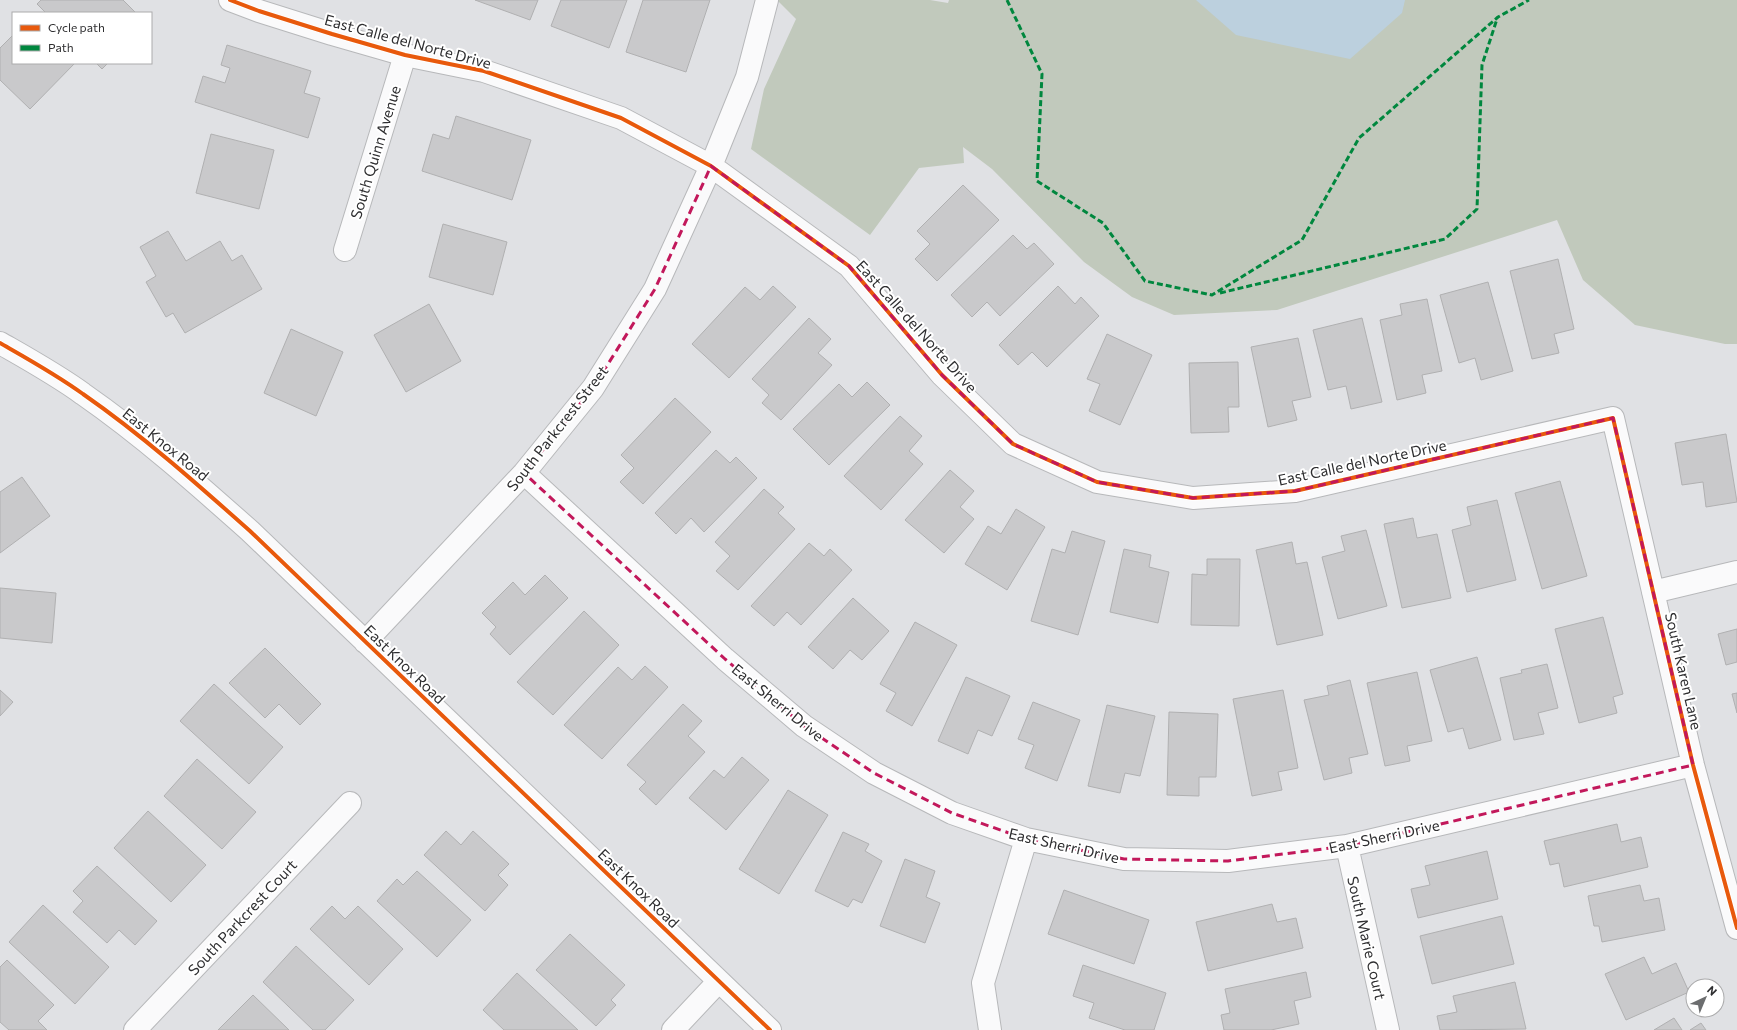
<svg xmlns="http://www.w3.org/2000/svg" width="1737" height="1030" font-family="Commissioner,sans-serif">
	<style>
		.green { fill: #c1c9bc }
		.water { fill: #bcd0de }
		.building { fill: #c9c9cb; stroke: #b0b0b1 }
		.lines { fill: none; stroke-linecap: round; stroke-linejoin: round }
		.minor-casing { stroke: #b7b8ba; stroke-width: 24 }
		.minor { stroke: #fafafb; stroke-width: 22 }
		.quiet { stroke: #00873e; stroke-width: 3; stroke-dasharray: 6 3; stroke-linecap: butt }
		.cycleway-casing { stroke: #fff; stroke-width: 6 }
		.cycleway { stroke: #e8590c; stroke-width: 4 }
		.marked { fill: none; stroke: #c2185b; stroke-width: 3; stroke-dasharray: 8 5; stroke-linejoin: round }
		.labels { text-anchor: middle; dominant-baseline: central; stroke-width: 4; stroke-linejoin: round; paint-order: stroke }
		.street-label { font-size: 15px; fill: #2e2e30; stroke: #fff }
	</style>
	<rect width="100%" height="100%" fill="#e0e1e4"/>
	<path class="green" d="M777 0H930L948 3 949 0H1737V344H1725L1635 325 1583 280 1557 220 1277 310 1174 315 1132 297 1084 262 992 169 963 147 964 163 919 168 870 235 751 149 764 89 796 19Z"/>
	<path class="water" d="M1196 0H1405L1402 13 1350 59 1236 35Z"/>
	<path class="building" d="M41 0H123L136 13H46L37 4Z
		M475 0H538L530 20Z
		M561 0H627L609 48 551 26Z
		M643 0H710L686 72 626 52Z
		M13 35V63H75L30 109 0 80V48Z
		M227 45 311 71 304 93 320 98 308 138 195 102 203 76 225 83 230 68 221 65Z
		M96 63H108L102 69Z
		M456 116 531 140 512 200 422 171 433 134 449 139Z
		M211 134 274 150 259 209 196 193Z
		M963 185 999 220 937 281 915 259 930 244 917 231Z
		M443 224 507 242 493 295 429 277Z
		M168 231 186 261 220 241 232 261 242 255 262 289 185 333 173 313 166 317 146 282 156 276 140 247Z
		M1013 235 1027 249 1034 243 1054 264 1000 316 987 302 972 317 951 295Z
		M1558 259 1574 329 1554 334 1559 353 1532 359 1510 271Z
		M1488 282 1513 371 1481 380 1475 358 1459 363 1440 295Z
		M773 286 796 307 729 378 692 344 745 287 760 300Z
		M1058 286 1075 304 1081 297 1099 316 1047 367 1032 352 1018 365 999 345Z
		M1427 299 1442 371 1422 375 1426 393 1397 400 1380 320 1402 315 1400 304Z
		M429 304 461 361 406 392 374 335Z
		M809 318 831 339 818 353 832 365 781 420 762 403 769 395 752 379Z
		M1362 318 1382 402 1351 409 1346 386 1328 390 1313 330Z
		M291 329 343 352 316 416 264 393Z
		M1107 334 1152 355 1120 425 1089 411 1100 384 1087 379Z
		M1298 338 1311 397 1292 401 1297 420 1268 427 1251 347Z
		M1238 362 1239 407H1228L1229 432 1191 433 1189 363Z
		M867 382 890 405 829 465 793 429 839 384 852 397Z
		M675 398 711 432 643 504 620 482 634 468 621 455Z
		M900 416 922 436 909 451 923 464 881 510 844 476Z
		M1726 434 1737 502 1706 507 1703 482 1682 485 1675 443Z
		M716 450 730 463 736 457 757 478 704 532 691 518 676 534 655 513Z
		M950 470 974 491 960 507 974 519 944 553 905 520Z
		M22 477 50 516 0 553V492Z
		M1560 481 1587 576 1542 589 1515 493Z
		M764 489 784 507 778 513 795 529 738 590 716 571 730 556 715 542Z
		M1497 500 1516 580 1467 592 1452 530 1471 525 1467 507Z
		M1016 509 1045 527 1007 590 965 564 988 526 1001 534Z
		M1413 518 1417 538 1437 534 1451 598 1402 608 1384 524Z
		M1366 530 1387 606 1338 619 1322 557 1345 551 1341 536Z
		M1072 531 1105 541 1078 635 1031 621 1052 549 1065 553Z
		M1292 542 1296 564 1307 562 1323 635 1277 645 1256 550Z
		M809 543 824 556 830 549 852 570 801 625 787 612 774 626 751 606Z
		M1124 549 1151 555 1149 567 1169 572 1158 623 1110 612Z
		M1207 559H1240L1239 626 1191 625 1192 574 1207 575Z
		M545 575 568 598 510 655 490 634 496 627 482 613 513 582 525 595Z
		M0 588 56 593 52 643 0 638Z
		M853 598 889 631 862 660 850 650 833 669 808 647Z
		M584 611 619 645 553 715 517 682Z
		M1603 617 1623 694 1613 697 1617 713 1579 723 1555 629Z
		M915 622 957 645 912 726 886 711 896 693 880 684Z
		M1737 629V662L1726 665 1718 634Z
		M265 648 321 704 300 725 279 704 265 718 229 683Z
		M1477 657 1501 740 1469 749 1463 728 1448 732 1430 670Z
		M1547 664 1558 708 1538 713 1544 734 1514 740 1500 678 1522 673 1521 670Z
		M645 666 668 687 602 759 564 725 618 667 632 680Z
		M1417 672 1432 741 1407 746 1410 761 1385 766 1367 683Z
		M966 677 1010 696 992 736 978 730 968 754 938 741Z
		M1350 680 1368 754 1349 758 1352 773 1324 780 1304 700 1329 695 1327 686Z
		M214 684 283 747 249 784 180 721Z
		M0 690 13 702 0 716Z
		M1283 690 1298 768 1278 772 1282 790 1252 796 1233 699Z
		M1737 693V713L1732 694Z
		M1033 702 1080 720 1057 781 1025 768 1034 745 1018 739Z
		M683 704 702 721 688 736 705 752 656 805 639 789 646 782 627 765Z
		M1107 705 1155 716 1140 776 1125 773 1120 793 1088 786Z
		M1169 712 1218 714 1216 777H1199V796L1167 795Z
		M742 757 769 780 726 830 689 798 714 770 724 778Z
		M197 759 256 812 222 849 164 796Z
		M788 790 828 815 779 894 739 869Z
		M148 811 206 865 171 902 114 848Z
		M1617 824 1621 842 1641 837 1648 867 1564 887 1559 863 1550 865 1544 841Z
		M446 831 461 845 473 831 509 864 498 875 508 885 485 911 424 855Z
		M843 832 869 844 865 851 882 861 862 903 853 899 848 907 815 891Z
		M1487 851 1498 899 1418 918 1411 889 1430 885 1425 866Z
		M905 859 935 871 926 897 940 903 925 943 880 926Z
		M97 866 157 921 135 945 119 930 107 943 73 912 83 901 73 891Z
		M417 871 471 920 437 957 377 901 397 879 403 885Z
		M1640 885 1644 901 1659 898 1665 930 1602 942 1599 926H1594L1588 896Z
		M1064 890 1149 920 1134 964 1048 934Z
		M1272 904 1277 922 1296 918 1303 948 1208 971 1196 922Z
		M43 905 109 967 75 1004 9 942Z
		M332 906 345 919 358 906 403 949 369 985 310 929Z
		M1502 916 1514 964 1432 984 1420 936Z
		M570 934 625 985 611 1000 616 1005 596 1026 536 970Z
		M296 946 354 1000 325 1030H313L263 982Z
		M1644 957 1652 974 1676 963 1689 992 1626 1020 1605 974Z
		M7 960 54 1005 38 1021 47 1030H9L0 1022V967Z
		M1083 965 1166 993 1154 1030H1125L1089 1018 1094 1003 1073 996Z
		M1306 972 1311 997 1294 1001 1299 1024 1271 1030H1224L1221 1015 1230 1013 1225 989Z
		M517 973 578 1030H504L483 1010Z
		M1515 982 1526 1029 1440 1030 1437 1016 1457 1012 1453 996Z
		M253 995 289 1030H218Z
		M1674 1018 1682 1030H1654Z
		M1701 1023 1706 1030H1690Z"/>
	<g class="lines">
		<defs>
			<path id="minor" d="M230 0 259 11 332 34 405 55 484 71 621 118 711 166 849 266 942 375 1013 444 1097 482 1193 498 1295 491 1613 418 1693 765 1737 928
				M345 250 405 55
				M0 343C28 359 57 375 83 394 142 435 196 483 250 531L770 1030
				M524 473 725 659 804 726 874 773 952 813 1026 839 1124 859 1228 861 1347 846 1693 765
				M1653 592 1737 572
				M365 642 524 473 593 388 655 289 711 166 747 77 767 0
				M1347 846 1388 1030
				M135 1030 350 803
				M673 1030 719 981
				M990 1030 983 983 1026 839"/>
		</defs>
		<use href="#minor" class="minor-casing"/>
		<use href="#minor" class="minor"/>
		<path class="quiet" d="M1007 0 1042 74 1037 181 1103 223 1145 281 1212 295 1302 240 1359 138 1498 17 1529 0
			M1220 293 1445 239 1477 209 1482 65 1497 19"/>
		<defs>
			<path id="cycleway" d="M230 0 259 11 332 34 405 55 484 71 621 118 711 166 849 266 942 375 1013 444 1097 482 1193 498 1295 491 1613 418 1693 765 1737 928
				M0 343C28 359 57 375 83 394 142 435 196 483 250 531L770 1030"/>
		</defs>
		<use href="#cycleway" class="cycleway-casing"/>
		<use href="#cycleway" class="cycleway"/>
	</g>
	<path class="marked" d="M711 166 849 266 942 375 1013 444 1097 482 1193 498 1295 491 1613 418 1693 765 1347 846 1228 861 1124 859 1026 839 952 813 874 773 804 726 725 659 524 473 593 388 655 289Z"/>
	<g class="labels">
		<g class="street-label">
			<text transform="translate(408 41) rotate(15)">East Calle del Norte Drive</text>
			<text transform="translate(375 152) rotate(-73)">South Quinn Avenue</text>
			<text transform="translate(917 326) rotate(48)">East Calle del Norte Drive</text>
			<text transform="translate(557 428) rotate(-52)">South Parkcrest Street</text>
			<text transform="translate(166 444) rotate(39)">East Knox Road</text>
			<text transform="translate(1362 462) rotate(-12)">East Calle del Norte Drive</text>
			<text transform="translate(405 664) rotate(44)">East Knox Road</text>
			<text transform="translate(1684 671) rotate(77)">South Karen Lane</text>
			<text transform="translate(778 702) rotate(39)">East Sherri Drive</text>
			<text transform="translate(1384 836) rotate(-12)">East Sherri Drive</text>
			<text transform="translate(1064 845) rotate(13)">East Sherri Drive</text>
			<text transform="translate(639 888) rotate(44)">East Knox Road</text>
			<text transform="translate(242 917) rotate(-47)">South Parkcrest Court</text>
			<text transform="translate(1367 938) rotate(77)">South Marie Court</text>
		</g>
	</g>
	<rect x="12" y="12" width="140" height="52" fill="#ffffff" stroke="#ababac"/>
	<rect x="20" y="25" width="20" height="6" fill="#e8590c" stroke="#ababac"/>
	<text x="48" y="32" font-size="12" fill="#2e2e30">Cycle path</text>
	<rect x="20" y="45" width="20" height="6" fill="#00873e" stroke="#ababac"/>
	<text x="48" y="52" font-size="12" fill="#2e2e30">Path</text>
	<g transform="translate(1705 998) rotate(44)"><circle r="19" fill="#ffffff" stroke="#ababac"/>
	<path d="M0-3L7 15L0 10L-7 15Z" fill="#6c6d6f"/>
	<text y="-6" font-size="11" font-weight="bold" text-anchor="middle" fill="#2e2e30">N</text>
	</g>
</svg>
